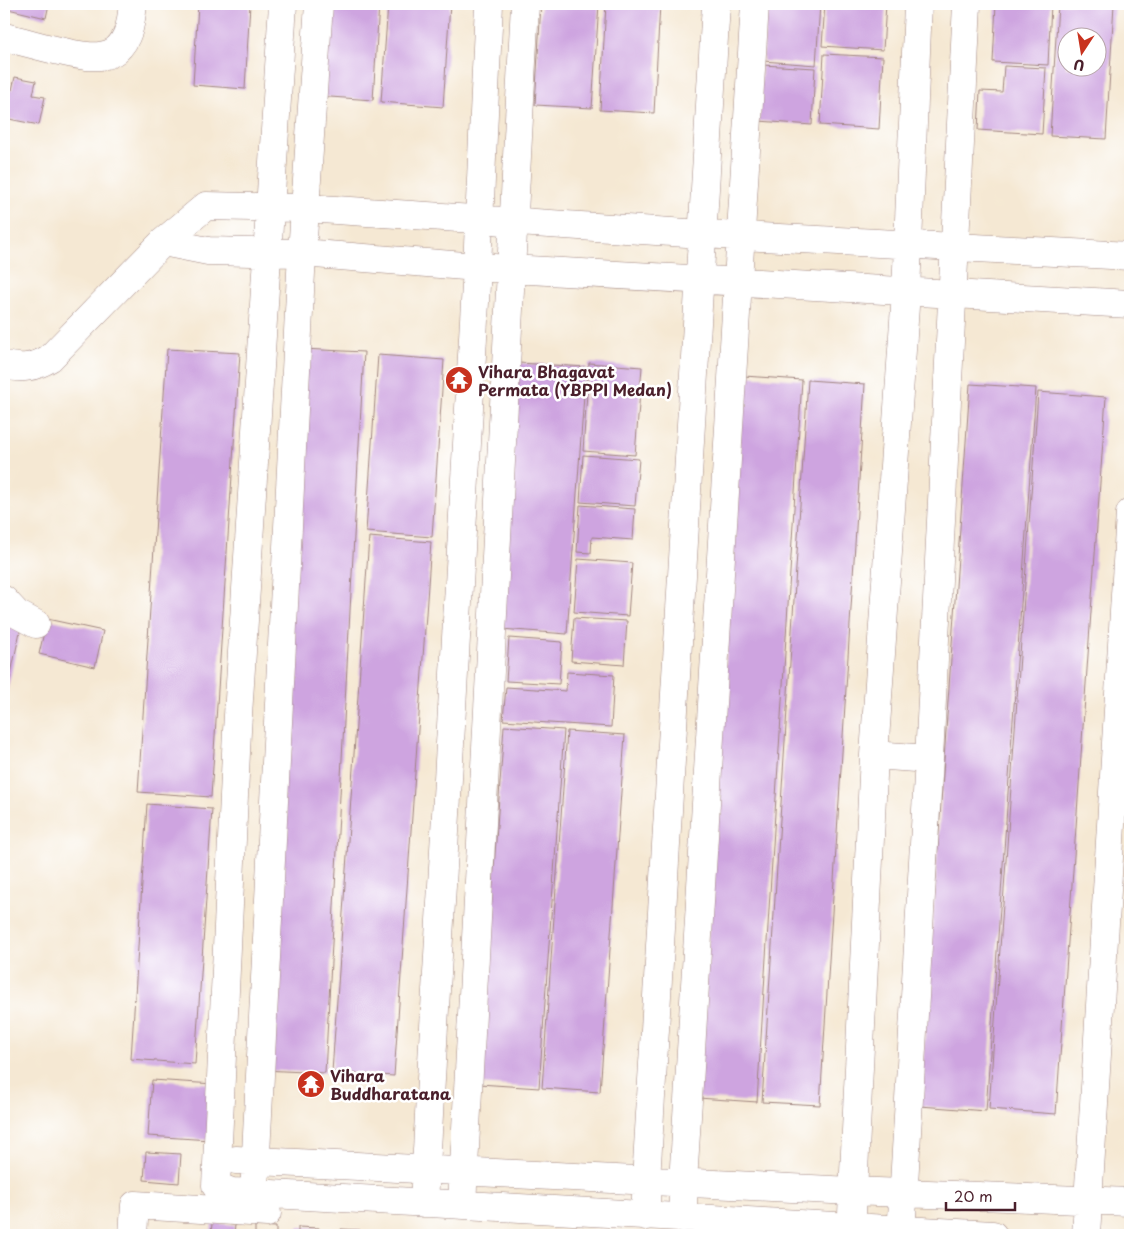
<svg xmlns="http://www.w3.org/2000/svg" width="1134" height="1239" font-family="'Playpen Sans',sans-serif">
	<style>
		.building { fill: #cea4e0; fill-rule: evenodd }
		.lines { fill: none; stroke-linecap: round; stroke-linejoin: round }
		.minor-casing { stroke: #a0847f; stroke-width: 29 }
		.minor { stroke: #fff; stroke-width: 28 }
		.labels { text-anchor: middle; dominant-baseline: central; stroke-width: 5; stroke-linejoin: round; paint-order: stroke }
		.poi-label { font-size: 16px; font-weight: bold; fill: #4a1f2b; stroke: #fff; text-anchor: start }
	</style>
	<rect width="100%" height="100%" fill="#fff"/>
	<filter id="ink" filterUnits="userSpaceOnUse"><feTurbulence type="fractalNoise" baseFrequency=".02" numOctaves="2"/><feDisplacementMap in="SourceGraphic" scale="10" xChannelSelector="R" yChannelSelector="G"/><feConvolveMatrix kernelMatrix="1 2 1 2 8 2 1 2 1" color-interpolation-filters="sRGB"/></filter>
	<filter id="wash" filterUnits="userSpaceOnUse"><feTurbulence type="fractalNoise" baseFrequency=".0096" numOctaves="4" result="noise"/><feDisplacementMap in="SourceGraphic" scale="20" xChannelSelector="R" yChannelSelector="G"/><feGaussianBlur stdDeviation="1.12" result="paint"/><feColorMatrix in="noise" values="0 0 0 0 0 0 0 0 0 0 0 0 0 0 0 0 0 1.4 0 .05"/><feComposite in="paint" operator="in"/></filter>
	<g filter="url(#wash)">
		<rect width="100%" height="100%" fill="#f5e8d3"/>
		<g id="blocks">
			<path class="building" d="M4 4H49L46 18 4 8Z
				M198 4H250L245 89 193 85Z
				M322 4H379L373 100 316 96Z
				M388 4H450L443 107 381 102Z
				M541 4H599L592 108 535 105Z
				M606 4H660L654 113 600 110Z
				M766 4H820L816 65 763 61Z
				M825 4H886L883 50 822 46Z
				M996 4H1051L1048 65 993 62Z
				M1058 4H1114L1106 139 1050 136ZM1066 38H1096V68H1066Z
				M824 54 883 57 879 129 820 125Z
				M762 65 815 68 812 125 759 121Z
				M1004 66 1046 68 1042 134 978 130 980 91 1002 92Z
				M15 77 36 81 33 95 45 97 39 125 4 118V88L12 90Z
				M167 349 240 353 211 797 138 792Z
				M302 349 364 352 325 1073 263 1070Z
				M378 355 444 360 432 537 366 532Z
				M519 363 586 367 567 634 501 629Z
				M589 363 642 367 635 455 583 451Z
				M744 376 802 380 757 1102 698 1098Z
				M808 380 865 384 820 1105 762 1102Z
				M970 384 1036 388 986 1111 920 1106Z
				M1038 392 1106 397 1056 1114 989 1109Z
				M583 455 639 459 635 506 580 502Z
				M580 505 635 509 633 540 592 537 591 553 577 552Z
				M369 537 431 542 394 1076 332 1072Z
				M578 559 632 563 628 616 574 612Z
				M574 618 627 621 624 665 571 661Z
				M47 619 103 631 95 667 39 654Z
				M4 622 21 627 5 701H4Z
				M509 638 562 642 559 684 506 681Z
				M567 672 614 675 611 727 503 720 506 687 566 691Z
				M504 726 564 730 539 1088 479 1084Z
				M567 731 625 735 600 1092 542 1088Z
				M147 804 212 809 195 1064 131 1059Z
				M152 1080 214 1084 210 1140 148 1136Z
				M146 1152 181 1154 179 1183 144 1180Z
				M212 1223 235 1225 234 1235H211Z
				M255 1226 276 1227V1235H255Z
				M298 1227 319 1228V1235H298Z
				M341 1229 360 1230V1235H340Z"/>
		</g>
	</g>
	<g filter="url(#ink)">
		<use href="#blocks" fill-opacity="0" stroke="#a0847f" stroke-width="1"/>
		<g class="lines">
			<defs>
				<path id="minor" d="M283 4 237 731 216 1186 232 1192 254 1193 993 1235
					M4 37C31 43 59 53 87 56 96 57 109 56 116 50 130 38 131 20 133 4
					M163 242 208 251 302 253 477 267 1130 304
					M4 365C21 369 34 368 50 358L163 242 206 206 305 208 702 234 1130 256
					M4 600 17 614 36 624
					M874 755 929 759
					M236 1160 852 1191 1130 1202
					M254 1193 302 253 319 4
					M424 1203 477 267 489 4
					M462 1205 525 4
					M646 1216V1181L716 4
					M683 1218V1183C708 790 729 397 755 4
					M133 1235 135 1205 267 1213
					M851 1235 874 755 906 292 918 4
					M901 1235 929 759 967 4
					M1086 1235 1130 513"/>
			</defs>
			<use href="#minor" class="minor-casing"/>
			<use href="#minor" class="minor"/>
		</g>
	</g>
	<defs>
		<symbol id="temple-disc" viewBox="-11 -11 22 22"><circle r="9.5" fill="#c8321e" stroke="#fff"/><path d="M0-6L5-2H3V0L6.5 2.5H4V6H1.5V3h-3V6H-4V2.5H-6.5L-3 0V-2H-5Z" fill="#fff"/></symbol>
	</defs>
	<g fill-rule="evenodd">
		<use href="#temple-disc" x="443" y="364" width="32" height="32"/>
		<use href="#temple-disc" x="295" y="1068" width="32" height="32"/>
	</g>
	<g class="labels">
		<g class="poi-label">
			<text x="478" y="371">Vihara Bhagavat<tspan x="478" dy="18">Permata (YBPPI Medan)</tspan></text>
			<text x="330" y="1075">Vihara<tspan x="330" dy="18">Buddharatana</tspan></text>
		</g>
	</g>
	<rect width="1134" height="1239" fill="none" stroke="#fff" stroke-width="20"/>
	<g transform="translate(1082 52) rotate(192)"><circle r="24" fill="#ffffff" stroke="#b7a5aa"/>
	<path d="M0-4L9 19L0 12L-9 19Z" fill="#c8321e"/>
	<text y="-8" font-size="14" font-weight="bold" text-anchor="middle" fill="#4a1f2b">U</text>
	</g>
	<path d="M946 1202v8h69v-8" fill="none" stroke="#4a1f2b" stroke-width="2.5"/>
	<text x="954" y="1202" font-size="15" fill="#4a1f2b" stroke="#ffffff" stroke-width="4" paint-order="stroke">20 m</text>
</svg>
